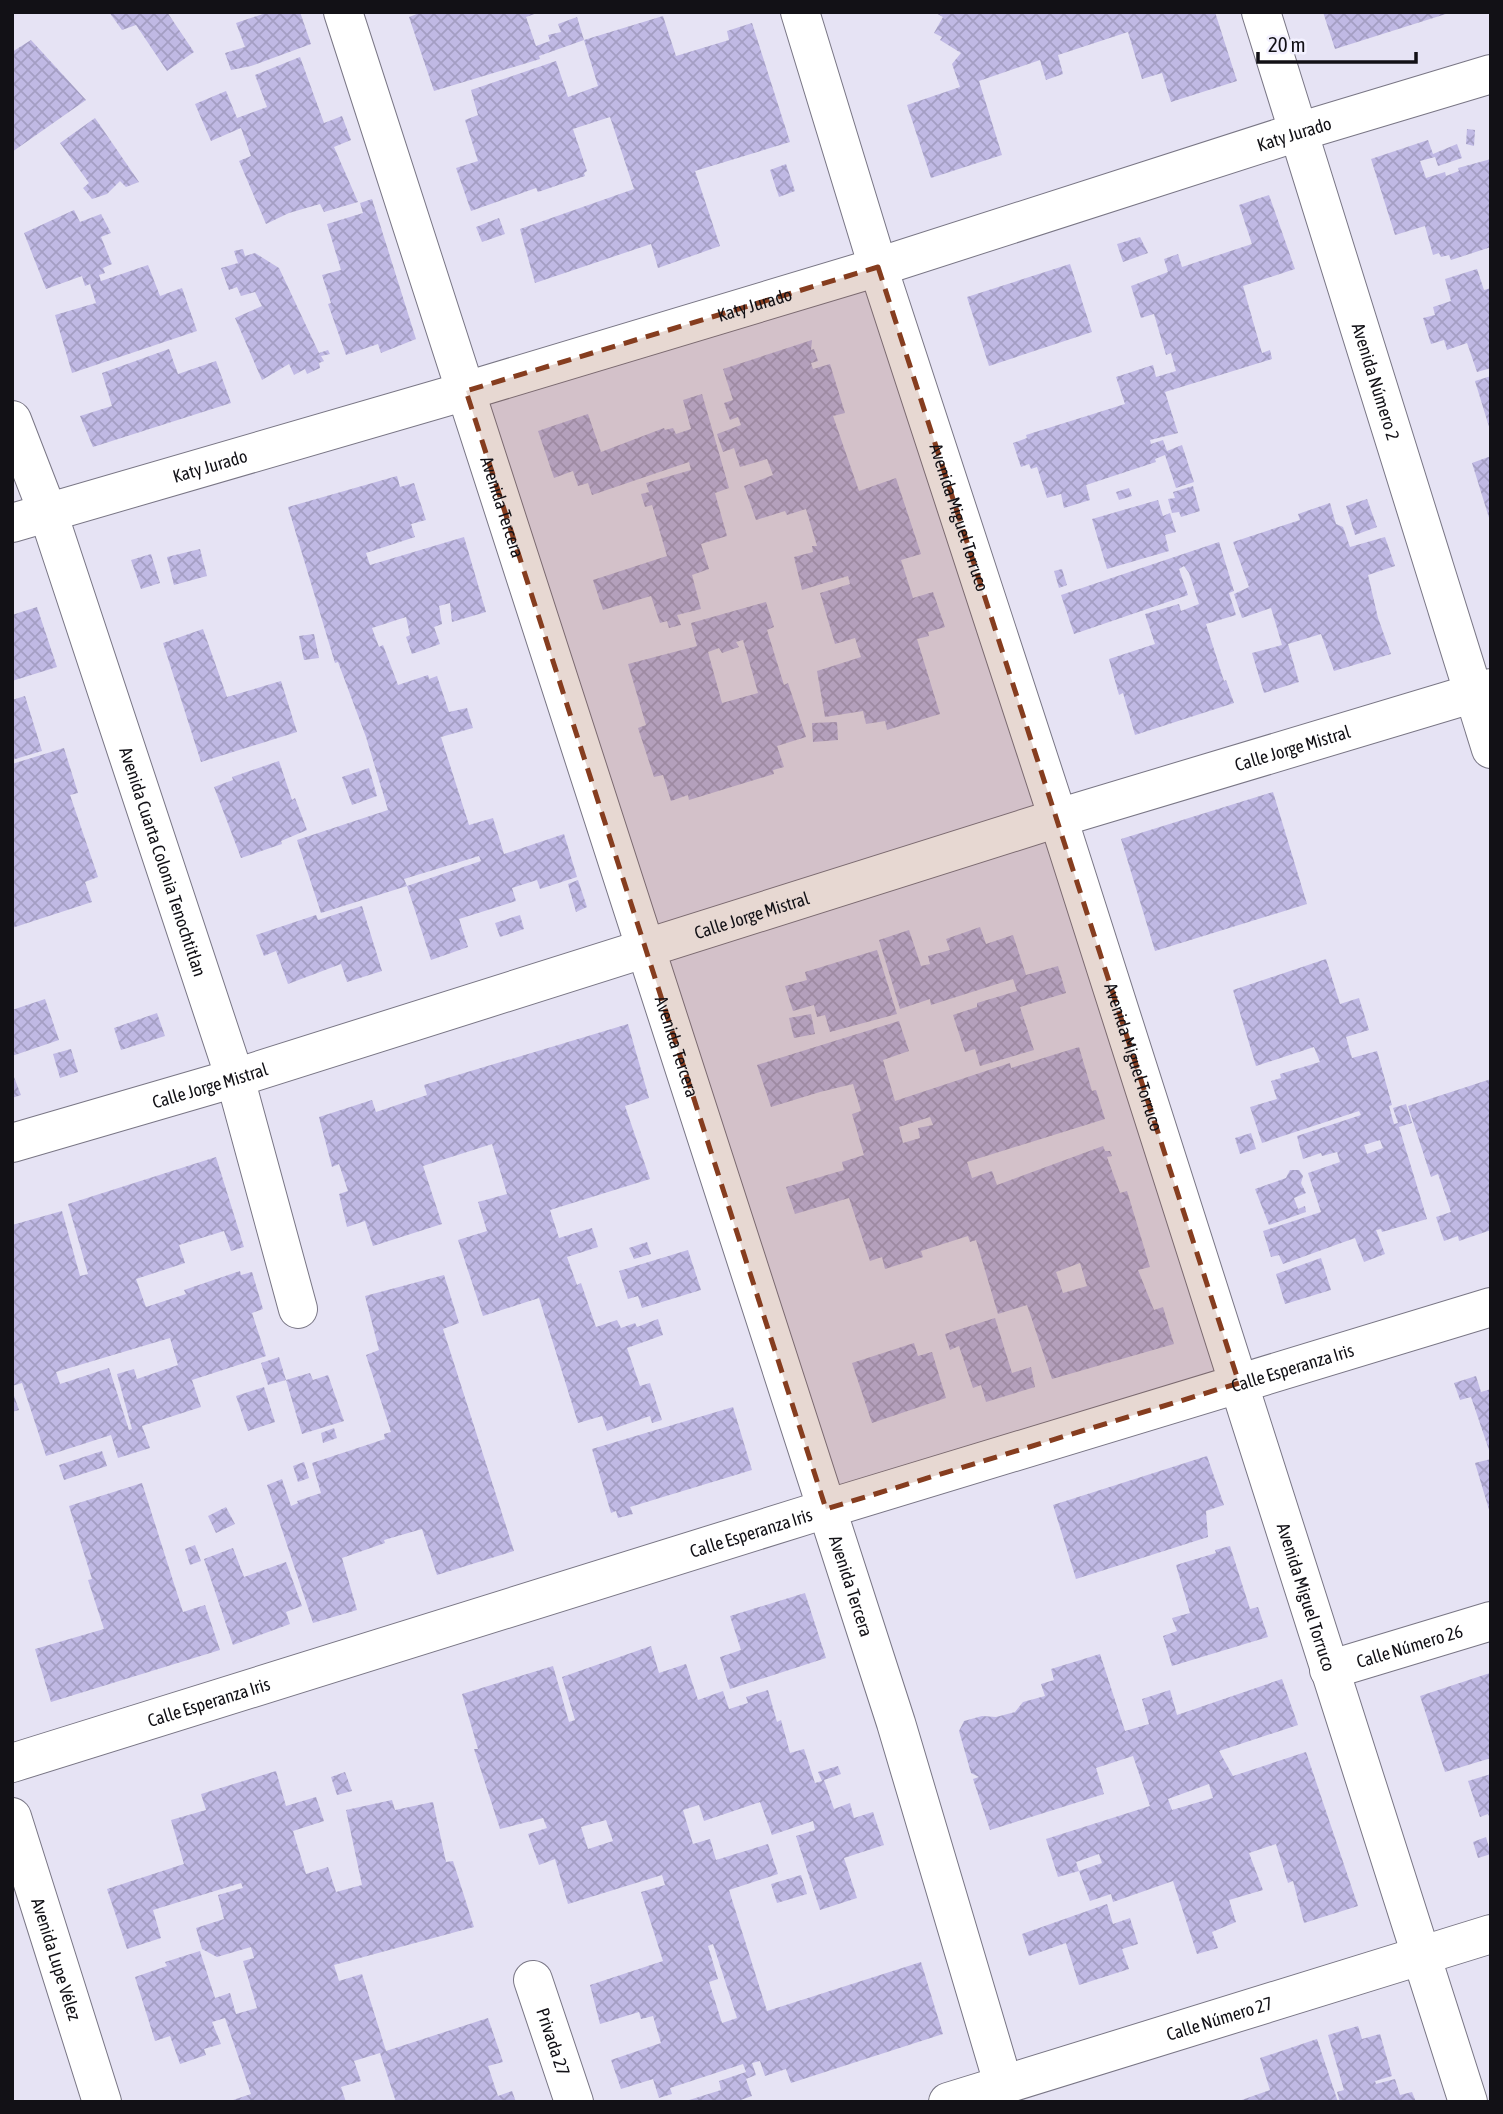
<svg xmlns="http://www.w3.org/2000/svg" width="1503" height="2114" font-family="'Asap Condensed',sans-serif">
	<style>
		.building { fill: url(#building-cross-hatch); fill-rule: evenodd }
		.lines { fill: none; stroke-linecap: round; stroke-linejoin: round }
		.minor-casing { stroke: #797685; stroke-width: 40 }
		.minor { stroke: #fff; stroke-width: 38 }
		.marked { fill: #863d1f; fill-opacity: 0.2; stroke: #863d1f; stroke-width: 5; stroke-dasharray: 14 9; stroke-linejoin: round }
		.labels { text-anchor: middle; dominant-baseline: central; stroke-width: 5; stroke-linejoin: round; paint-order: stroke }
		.street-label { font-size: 18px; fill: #121116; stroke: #f3f1ff }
	</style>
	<defs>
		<pattern id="building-cross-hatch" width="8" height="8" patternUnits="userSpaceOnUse" patternTransform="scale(1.75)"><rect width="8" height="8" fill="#c0b9e4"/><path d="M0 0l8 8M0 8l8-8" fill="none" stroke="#a49ec3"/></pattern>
	</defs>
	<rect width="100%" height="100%" fill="#e6e3f4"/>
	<path class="building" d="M109 12H167L194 52 167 71 136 25 122 30Z
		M269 12H300L311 44 251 66 231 70 225 53 245 47 236 23Z
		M422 12H540L526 17 536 46 550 41 548 35 561 32 558 24 577 17 584 40 539 56 540 59 434 91 409 17Z
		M934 12H1215L1237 81 1171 102 1162 73 1142 79 1128 32 1058 55 1063 74 1046 80 1040 60 979 81 1002 155 931 178 907 105 960 87 952 64 961 53 940 40 942 37 934 33 943 17Z
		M1323 12H1449V13L1335 49Z
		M663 16 676 56 729 40 727 31 752 23 790 142 695 171 720 246 658 268 651 244 535 283 520 229 634 189 610 117 573 129 587 171 584 173 585 176 538 192 536 188 471 211 456 168 478 161 465 120 478 115 471 90 556 61 568 97 598 86 584 40Z
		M31 40 86 100 12 152V52Z
		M300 57 324 123 342 116 351 140 334 147 358 202 324 212 320 204 289 213 266 224 239 161 251 156 241 128 211 141 195 104 226 91 237 118 267 107 255 75Z
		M95 118 139 182 126 187 120 181 107 194 92 199 83 188 89 183 60 143Z
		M1467 129 1475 130 1474 146 1466 144Z
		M1428 140 1433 154 1457 144 1462 158 1438 166 1435 157 1420 161 1426 178 1445 172 1446 176 1459 171 1458 168 1491 159V247L1451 260 1449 255 1441 257 1439 253 1433 255 1425 226 1395 235 1371 159Z
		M786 164 795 191 779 197 770 170Z
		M1269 195 1295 269 1243 286 1262 353 1270 350 1272 359 1165 392 1178 433 1150 440 1151 444 1163 440 1167 451 1182 445 1194 482 1176 488 1165 455 1155 459 1156 462 1086 485 1090 500 1064 508 1061 494 1047 498 1037 467 1031 469 1029 464 1021 467 1013 443 1027 438 1026 435 1125 404 1116 377 1153 365 1156 377 1176 371 1171 353 1166 355 1154 314 1141 318 1131 286 1168 272 1164 259 1178 254 1182 267 1252 244 1239 205Z
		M372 199 416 339 381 353 378 344 346 355 328 304 331 303 322 275 341 270 327 224 363 213 360 203Z
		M74 210 80 222 101 214 111 233 101 237 112 264 103 268 105 273 99 275 101 281 148 265 160 296 182 288 197 331 72 373 55 315 96 303 90 284 85 286 82 276 46 289 24 233Z
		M499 218 505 234 482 242 476 227Z
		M1140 237 1148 253 1123 262 1117 244Z
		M243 249 245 256 255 253 279 268 319 353 328 350 330 354 321 356 324 361 319 363 320 368 307 374 305 369 294 375 289 364 262 380 235 318 262 306 255 292 241 296 237 287 229 290 221 268 238 263 234 251Z
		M1070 264 1092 332 989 366 967 297Z
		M1477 269 1484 290 1491 288V368L1477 372 1467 343 1447 350 1444 340 1431 344 1423 318 1435 315 1433 307 1451 301 1445 279Z
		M812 340 811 350 814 349 818 361 811 363 813 369 830 364 845 413 833 416 859 491 896 478 921 554 901 560 913 598 933 592 945 627 928 632 929 636 917 639 940 714 887 730 885 721 866 724 863 711 825 717 817 671 861 657 855 638 835 644 820 593 850 584 848 576 802 590 794 557 813 552 812 546H817L806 509 787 515 785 511 756 520 744 486 773 475 767 459 740 467 734 448 723 452 717 434 741 425 738 417 730 420 724 403 733 400 723 369Z
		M169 349 178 374 216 361 231 403 93 447 80 416 112 406 102 373Z
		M1491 376V430H1490L1475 381Z
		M702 394 729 488 715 493 727 536 701 544 709 569 692 575 701 609 677 615 681 625 669 628 667 621 660 623 651 596 603 610 593 580 667 556 652 505 645 507 641 494 649 492 646 483 691 470 689 462 592 495 588 483 578 486 573 471 554 478 538 431 588 414 601 452 664 428 665 430 673 428 676 434 691 429 683 400Z
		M1491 456V521H1490L1472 463Z
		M397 476 400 487 414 483 426 520 411 524 415 537 366 553 370 565 464 537 486 612 452 622 450 603 439 606 442 624 434 627 440 644 412 654 406 637 410 635 406 617 372 628 379 647 383 645 398 685 428 675 429 679 437 676 449 712 467 708 473 728 441 737 469 825 493 818 504 854 564 834 577 877 540 889 537 880 512 888 516 901 459 919 468 947 431 960 407 886 481 861 479 856 404 879 407 886 321 913 297 840 388 810 366 737 338 662 335 663 288 507Z
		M1193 486 1200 511 1181 517 1179 512 1172 513 1168 499 1175 498 1173 492Z
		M1129 488 1132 496 1119 500 1116 492Z
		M1367 499 1377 527 1355 535 1346 506Z
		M1158 500 1163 516 1170 513 1176 532 1165 535 1169 551 1107 569 1092 519Z
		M1330 503 1336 524 1343 527 1350 547 1385 537 1395 566 1368 575 1378 618 1391 654 1334 671 1321 634 1288 644 1299 682 1264 693 1252 653 1282 645 1271 608 1242 618 1234 594 1249 587 1233 542 1300 520 1298 514Z
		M1219 542 1234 591 1229 593 1236 615 1206 624 1224 681 1226 680 1234 703 1135 735 1123 693 1119 695 1109 659 1155 644 1145 614 1179 604 1181 611 1199 604 1189 573 1184 566 1179 569 1188 595 1074 634 1061 595Z
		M200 549 207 576 174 585 167 557Z
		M151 554 160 583 141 589 131 560Z
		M1062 569 1067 585 1059 588 1054 571Z
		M766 602 774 627 767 630 784 685 788 683 806 737 777 746 784 767 773 770 774 774 689 800 688 795 671 801 663 775 654 777 638 728 646 725 628 664 697 646 691 623ZM743 640 758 693 722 703 708 652 719 648 722 653 739 647 736 642Z
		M37 607 57 667 12 681V615Z
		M203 629 227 697 281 681 297 732 201 762 163 643Z
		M314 634 319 658 304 660 299 636Z
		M25 696 42 751 12 760V700Z
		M837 722 838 740 813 742 812 723Z
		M64 748 78 793 70 795 98 877 85 882 92 902 12 928V764Z
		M279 761 292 800 295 798 307 830 281 841 282 844 241 858 214 787 233 780 232 777Z
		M369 768 377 796 352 805 342 777Z
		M1273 792 1307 904 1155 951 1121 839Z
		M578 880 587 907 576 912 568 884Z
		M362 906 382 971 347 982 341 964 288 984 276 951 264 956 256 935 316 915 318 920Z
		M520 915 524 929 500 937 495 923Z
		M980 927 986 944 1013 935 1026 975 1058 966 1066 993 1020 1007 1034 1050 980 1066 975 1049 965 1052 953 1015 977 1007V1003L1017 991 1013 979 931 1005 930 999 900 1009 879 940 909 930 921 966 930 964 928 956 950 950 946 939Z
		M877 950 897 1014 830 1032 825 1015 817 1017 814 1005 793 1011 785 986 807 980 805 972Z
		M1326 959 1340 1004 1359 998 1369 1030 1346 1037 1352 1058 1377 1051 1392 1105 1389 1106 1394 1124 1398 1123 1393 1108 1406 1104 1412 1123 1399 1127 1427 1219 1382 1232 1381 1229 1376 1230 1385 1254 1364 1262 1355 1238 1283 1264 1279 1255 1271 1257 1263 1231 1321 1212 1308 1173 1340 1162 1337 1152 1322 1156 1321 1153 1303 1159 1297 1136 1361 1115 1359 1111 1262 1143 1250 1107 1277 1099 1271 1081 1281 1078 1280 1074 1320 1062 1314 1047 1256 1066 1233 990ZM1380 1140 1383 1148 1367 1154 1364 1145Z
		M45 999 59 1040 12 1056V1010Z
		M157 1013 165 1036 121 1050 114 1028Z
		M811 1014 815 1034 794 1038 789 1018Z
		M899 1021 909 1051 883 1060 895 1101 1010 1063 1011 1068 1079 1047 1092 1091 1096 1090 1105 1119 967 1162 972 1178 992 1171 997 1185 1103 1146 1105 1151H1110L1112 1156 1107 1157 1120 1193 1127 1191 1150 1267 1138 1270 1154 1310 1163 1307 1174 1344 1052 1379 1027 1305 998 1314 976 1240 970 1242 968 1236 921 1251 923 1257 885 1269 882 1257 870 1261 849 1198 795 1214 786 1187 844 1170 842 1162 864 1155 852 1114 861 1111 853 1084 820 1092 771 1107 757 1065ZM930 1117 933 1125 918 1128 920 1138 903 1143 899 1127ZM1080 1263 1087 1286 1063 1293 1056 1272Z
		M628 1024 649 1098 625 1106 650 1179 550 1210 559 1238 592 1228 598 1247 567 1257 577 1285 581 1283 596 1327 617 1320 621 1328 635 1323 637 1327 658 1319 663 1335 627 1348 640 1386 650 1383 662 1420 652 1423 650 1416 607 1431 602 1416 578 1423 539 1298 483 1316 458 1240 487 1231 478 1202 507 1194 492 1144 423 1166 442 1224 373 1246 365 1221 347 1227 339 1194 348 1191 339 1164 332 1167 319 1117 372 1100 376 1112 427 1095 424 1085Z
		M71 1049 78 1072 60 1078 53 1054Z
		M12 1072 21 1095 12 1098Z
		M1491 1079V1230L1459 1241 1458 1236 1444 1241 1436 1217 1451 1212 1438 1174 1431 1177 1408 1106Z
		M1251 1133 1256 1149 1240 1154 1235 1138Z
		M216 1157 244 1247 231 1251 224 1231 179 1245 185 1263 136 1279 146 1307 186 1294 184 1290 240 1271 241 1275 252 1272 263 1309 252 1313 266 1356 192 1380 201 1407 142 1426 150 1448 118 1458 111 1435 46 1456 22 1383 12 1386V1225L62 1211 80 1276 88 1274 68 1204ZM170 1338 178 1365 137 1379 134 1369 117 1374 132 1429 129 1430 109 1368 60 1384 56 1372Z
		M1290 1170H1299L1303 1176 1301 1183 1306 1193 1294 1198 1298 1209 1305 1206 1306 1212 1269 1225 1255 1189 1286 1178Z
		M647 1242 651 1254 634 1259 629 1248Z
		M688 1250 701 1290 642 1308 638 1296 628 1299 619 1271Z
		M1321 1258 1331 1290 1285 1304 1276 1274Z
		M444 1275 459 1323 443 1329 514 1551 437 1575 422 1529 384 1540 385 1543 342 1558 357 1610 313 1623 267 1485 282 1479 291 1506 298 1503 297 1501 321 1493 312 1463 385 1439 384 1434 391 1432 366 1355 379 1350 365 1296Z
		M995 1318 1012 1373 1031 1367 1035 1387 986 1402 981 1385 973 1388 959 1346 950 1350 945 1334Z
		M914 1343 918 1356 932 1352 946 1398 872 1423 852 1363Z
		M279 1357 286 1380 268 1385 261 1363Z
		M310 1373 313 1380 328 1375 344 1421 302 1434 286 1380Z
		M1476 1376 1481 1392 1491 1389V1456L1471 1397 1460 1400 1454 1383Z
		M264 1387 275 1422 248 1431 236 1396Z
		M12 1390 19 1410 12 1412Z
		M733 1407 752 1470 630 1507 633 1514 618 1518 616 1511 611 1513 592 1449Z
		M334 1428 337 1438 323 1443 321 1433Z
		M102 1451 107 1466 64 1480 59 1465Z
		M1207 1456 1224 1505 1206 1511 1208 1537 1076 1579 1053 1505Z
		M1491 1459V1512L1490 1513 1475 1463Z
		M304 1462 309 1478 298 1482 293 1466Z
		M142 1483 183 1612 205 1605 220 1650 51 1702 35 1649 104 1629 88 1580 92 1579 69 1506Z
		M226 1507 235 1524 216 1533 208 1516Z
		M195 1545 201 1561 190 1565 185 1549Z
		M1230 1546 1250 1609 1258 1607 1268 1637 1172 1666 1163 1636 1177 1631 1172 1618 1190 1613 1176 1565 1216 1553 1215 1550Z
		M233 1548 244 1577 286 1562 302 1606 286 1612 290 1624 233 1645 204 1559Z
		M805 1593 826 1658 730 1689 720 1657 741 1650 730 1616Z
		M651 1646 659 1673 686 1664 698 1700 723 1691 729 1709 748 1703 746 1697 768 1690 777 1722 781 1720 790 1753 804 1749 815 1783 822 1781 818 1772 838 1766 841 1774 824 1780 834 1809 850 1803 854 1818 873 1812 884 1845 844 1858 857 1898 820 1910 796 1836 815 1830 813 1821 772 1835 760 1802 704 1821 699 1805 683 1810 693 1844 710 1839 716 1860 768 1844 778 1874 729 1890 767 2011 921 1962 943 2034 791 2083 786 2069 765 2076 760 2061 752 2063 756 2075 746 2079 752 2096 735 2102 686 2101 721 2090 719 2081 746 2072 743 2064 670 2088 672 2094 659 2098 653 2079 621 2089 611 2060 661 2043 653 2016 641 2019 639 2012 600 2024 590 1985 663 1961 641 1892 665 1885 662 1875 568 1904 555 1859 539 1865 528 1834 547 1828 543 1818 500 1829 474 1749H478L462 1694 553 1666 569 1722 575 1720 562 1677ZM606 1820 613 1841 588 1849 581 1827ZM713 1944 737 2018 722 2023 709 1982 718 1979 708 1946Z
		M1100 1654 1125 1731 1149 1724 1142 1699 1170 1690 1177 1715 1282 1679 1298 1725 1219 1751 1233 1776 1306 1752 1358 1906 1304 1923 1293 1881 1288 1883 1276 1844 1249 1853 1263 1890 1229 1900 1236 1922 1212 1932 1218 1948 1197 1954 1173 1881 1113 1902 1111 1894 1090 1901 1079 1871 1102 1863 1099 1854 1076 1862 1079 1871 1058 1877 1046 1839 1150 1806 1133 1756 1096 1768 1104 1794 990 1830 973 1779 979 1777 971 1773 959 1731 964 1721 982 1716 996 1717 1015 1712 1023 1702 1045 1696 1041 1684 1054 1680 1051 1669ZM1209 1784 1213 1798 1172 1810 1168 1799Z
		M1490 1673 1491 1758 1445 1772 1420 1696Z
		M276 1771 286 1806 316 1797 324 1821 293 1831 306 1874 328 1867 336 1892 362 1885 346 1810 392 1800 395 1810 433 1802 446 1862 453 1861 474 1927 334 1965 339 1981 362 1974 386 2051 488 2018 503 2062 488 2066 498 2096 512 2091 516 2102H396L380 2053 354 2061 361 2081 341 2087 346 2102H227L251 2094 225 2018 212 2022 221 2044 204 2049 206 2055 180 2064 170 2036 155 2041 135 1977 167 1966 165 1962 200 1951 215 1998 230 1993 236 2014 257 2008 243 1961 254 1958 251 1947 217 1957 202 1949 196 1928 224 1919 218 1895 243 1888 241 1883 153 1910 161 1938 127 1949 107 1889 184 1864 171 1820 206 1810 201 1794Z
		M345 1772 352 1791 337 1795 331 1777Z
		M1491 1774V1820L1488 1814 1480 1817 1468 1781Z
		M1486 1837 1491 1854 1478 1858 1473 1842Z
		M801 1875 807 1894 777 1903 771 1884Z
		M1107 1904 1113 1924 1130 1918 1138 1944 1122 1949 1129 1969 1079 1985 1066 1943 1029 1956 1022 1934Z
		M1358 2026 1362 2039 1380 2034 1392 2076 1375 2081 1376 2084 1395 2079 1400 2095 1412 2092 1416 2102H1340L1337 2092 1344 2090 1328 2035Z
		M1317 2039 1338 2102H1236L1270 2090 1260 2058Z"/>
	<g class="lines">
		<defs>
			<g id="minor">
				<path id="s1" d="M343 12 896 1723 1003 2083"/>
				<path id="s2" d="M800 12 878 267 1058 818 1468 2102"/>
				<path id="s3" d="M1261 12 1491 749"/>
				<path id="s4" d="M12 420 48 513 235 1078 298 1309"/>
				<path id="s5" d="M12 523 466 391 878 267 1298 132 1491 74"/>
				<path id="s6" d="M12 1143 235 1078 1058 818 1491 688"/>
				<path id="s7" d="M1329 1670 1491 1621"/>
				<path id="s8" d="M12 1763 826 1509 1491 1307"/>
				<path id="s9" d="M12 1817 102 2102"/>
				<path id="s10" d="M533 1980 574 2102"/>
				<path id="s11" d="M948 2102 1491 1934"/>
			</g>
		</defs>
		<use href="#minor" class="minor-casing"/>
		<use href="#minor" class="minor"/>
	</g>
	<path class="marked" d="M878 267 1239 1383 826 1509 466 391Z"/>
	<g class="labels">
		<g class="street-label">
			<text stroke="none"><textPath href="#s5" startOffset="1340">Katy Jurado</textPath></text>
			<text stroke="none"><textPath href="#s5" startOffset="774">Katy Jurado</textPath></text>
			<text stroke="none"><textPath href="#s3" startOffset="387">Avenida Número 2</textPath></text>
			<text stroke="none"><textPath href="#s5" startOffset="206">Katy Jurado</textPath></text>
			<text stroke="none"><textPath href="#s1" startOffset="520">Avenida Tercera</textPath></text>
			<text stroke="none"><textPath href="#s2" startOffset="530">Avenida Miguel Torruco</textPath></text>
			<text stroke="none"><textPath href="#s6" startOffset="1340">Calle Jorge Mistral</textPath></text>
			<text stroke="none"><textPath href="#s4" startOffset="467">Avenida Cuarta Colonia Tenochtitlan</textPath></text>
			<text stroke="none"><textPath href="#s6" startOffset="774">Calle Jorge Mistral</textPath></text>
			<text stroke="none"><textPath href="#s1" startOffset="1087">Avenida Tercera</textPath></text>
			<text stroke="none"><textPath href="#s2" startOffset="1097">Avenida Miguel Torruco</textPath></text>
			<text stroke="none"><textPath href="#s6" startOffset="206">Calle Jorge Mistral</textPath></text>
			<text stroke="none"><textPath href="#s8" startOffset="1340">Calle Esperanza Iris</textPath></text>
			<text stroke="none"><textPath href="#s8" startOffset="774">Calle Esperanza Iris</textPath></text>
			<text stroke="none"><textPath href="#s1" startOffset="1654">Avenida Tercera</textPath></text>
			<text stroke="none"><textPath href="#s2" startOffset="1664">Avenida Miguel Torruco</textPath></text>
			<text stroke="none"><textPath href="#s7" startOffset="84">Calle Número 26</textPath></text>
			<text stroke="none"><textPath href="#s8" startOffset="206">Calle Esperanza Iris</textPath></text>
			<text stroke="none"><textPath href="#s9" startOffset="149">Avenida Lupe Vélez</textPath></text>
			<text stroke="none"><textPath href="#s11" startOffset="284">Calle Número 27</textPath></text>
			<text stroke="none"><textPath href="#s10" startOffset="65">Privada 27</textPath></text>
		</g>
	</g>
	<rect width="1503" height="2114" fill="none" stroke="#121116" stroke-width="28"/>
	<path d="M1258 52v10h158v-10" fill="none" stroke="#121116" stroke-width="3.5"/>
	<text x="1268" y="52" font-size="21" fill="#121116" stroke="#f3f1ff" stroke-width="5" paint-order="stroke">20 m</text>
</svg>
